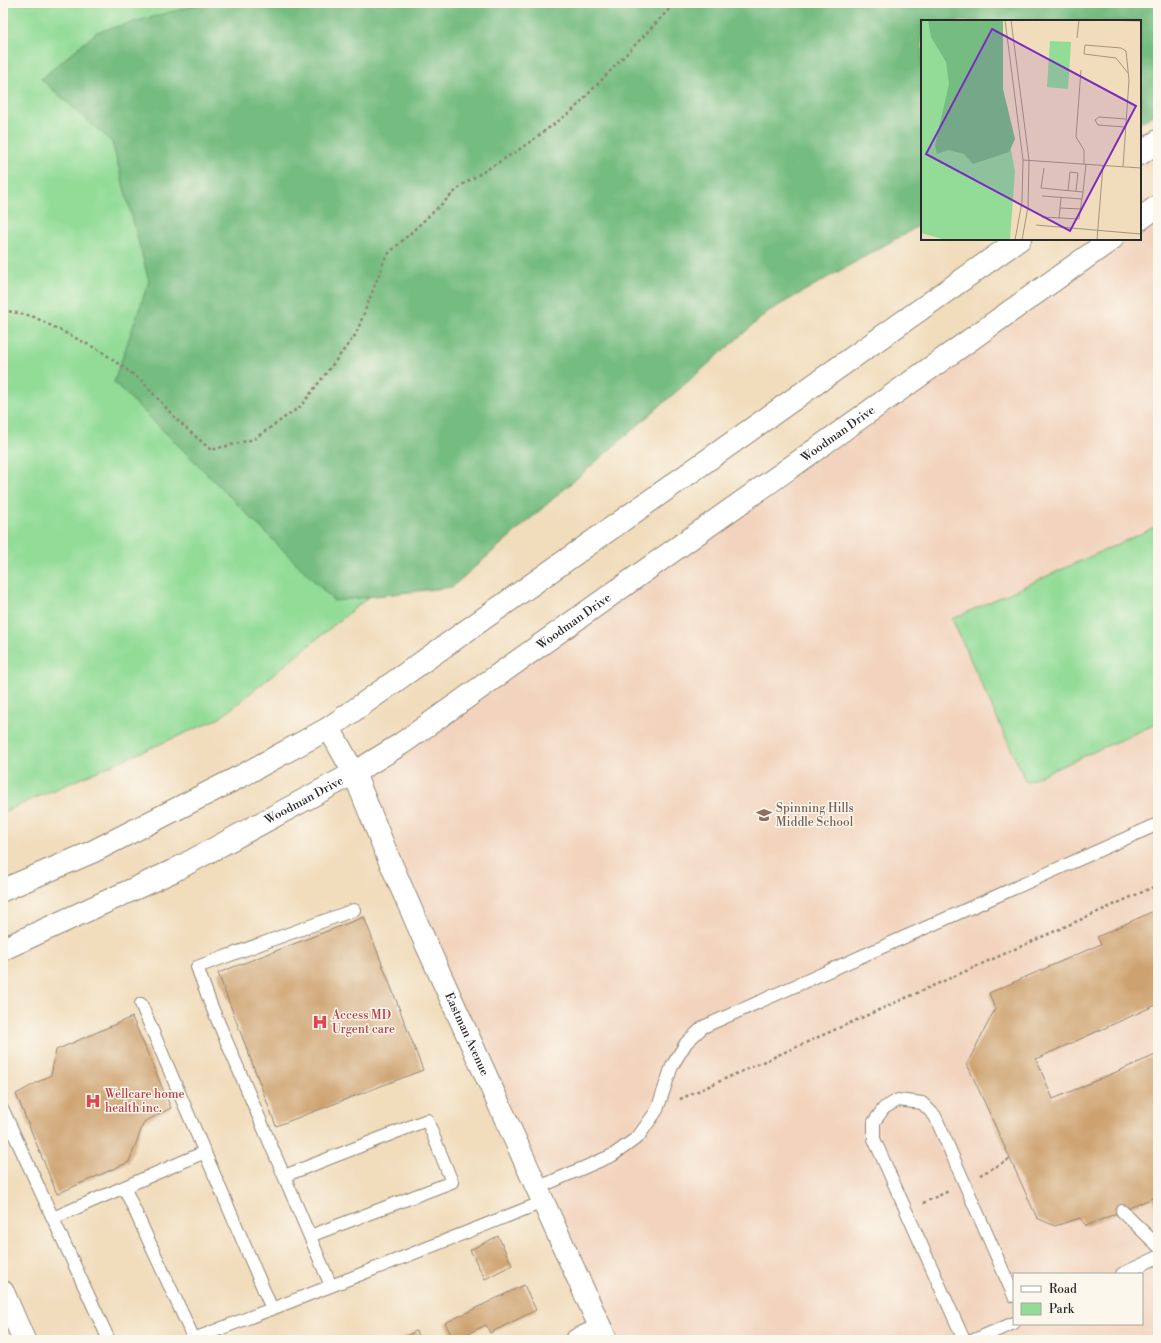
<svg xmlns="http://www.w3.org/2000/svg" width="1161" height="1343" font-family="'Libre Bodoni',serif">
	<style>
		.built { fill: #f2d4be; fill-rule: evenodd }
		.green { fill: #92dc97; stroke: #5e8461 }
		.forest { fill: #75bc80; stroke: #507456 }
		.building { fill: #cea270 }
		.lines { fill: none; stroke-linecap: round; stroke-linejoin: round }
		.service-casing { stroke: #8e8473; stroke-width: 14 }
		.minor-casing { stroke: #8e8473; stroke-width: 24 }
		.tertiary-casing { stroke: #8e8473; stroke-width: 24 }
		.primary-casing { stroke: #8e8473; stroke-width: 24 }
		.path { stroke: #8e8473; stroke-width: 2.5; stroke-dasharray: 3 3; stroke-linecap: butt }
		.service { stroke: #fff; stroke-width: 12 }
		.minor { stroke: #fff; stroke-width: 22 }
		.tertiary { stroke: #fff; stroke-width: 22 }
		.primary { stroke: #fff; stroke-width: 22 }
		.labels { text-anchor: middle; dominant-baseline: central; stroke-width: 3; stroke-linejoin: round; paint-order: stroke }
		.street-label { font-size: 12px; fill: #2b2b2b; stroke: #fbf7ec }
		.education-label { font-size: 12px; fill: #785e54; stroke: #fbf7ec; text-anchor: start }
		.health-label { font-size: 12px; fill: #be3a42; stroke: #fbf7ec; text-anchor: start }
		.inset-road { fill: none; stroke: #a29581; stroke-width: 1 }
		.view { fill: #7b2cbf; fill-opacity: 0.15; stroke: #7b2cbf; stroke-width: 2 }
		.inset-edge { fill: none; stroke: #2b2b2b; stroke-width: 2 }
	</style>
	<rect width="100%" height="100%" fill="#fbf7ec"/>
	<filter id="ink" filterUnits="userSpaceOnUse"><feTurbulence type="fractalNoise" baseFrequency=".025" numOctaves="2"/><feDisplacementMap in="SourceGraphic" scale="8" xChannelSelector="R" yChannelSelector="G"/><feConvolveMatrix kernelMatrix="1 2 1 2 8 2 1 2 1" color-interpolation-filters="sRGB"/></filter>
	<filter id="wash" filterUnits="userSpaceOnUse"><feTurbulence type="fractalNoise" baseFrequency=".012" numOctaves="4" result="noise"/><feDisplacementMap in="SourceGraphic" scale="16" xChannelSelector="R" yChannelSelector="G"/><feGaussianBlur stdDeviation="0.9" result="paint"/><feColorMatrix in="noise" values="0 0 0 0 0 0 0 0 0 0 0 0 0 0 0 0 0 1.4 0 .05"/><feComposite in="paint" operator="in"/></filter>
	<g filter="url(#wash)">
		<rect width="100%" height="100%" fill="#f1dcbb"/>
		<path class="built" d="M1158 206V1340H606L354 773 1112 239H1140V219ZM1014 1274H1142V1324H1014Z"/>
		<path class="green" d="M3 3H1158L1140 21H922L864 193 220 718 3 812Z
			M1158 526V723L1026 782 952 619Z"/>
		<path class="forest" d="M204 3H1158V112L1140 123V21H922V224L769 311 452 587 334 601 175 442 114 382 149 281 112 142 41 79 97 32Z"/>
		<g id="blocks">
			<path class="building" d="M1158 909V1004L1036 1059 1053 1099 1158 1054V1208L1153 1198 1086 1226 1080 1218 1055 1226 1037 1218 967 1064 995 1009 989 993 1101 944 1097 937Z
				M364 917 423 1070 276 1126 218 973Z
				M132 1017 171 1108 144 1122 129 1162 57 1194 16 1094 51 1075 56 1050Z
				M498 1236 512 1265 485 1279 470 1250Z
				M524 1285 536 1310 490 1333 486 1325 454 1340 445 1323Z
				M416 1331 420 1340H398Z"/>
		</g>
	</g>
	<g filter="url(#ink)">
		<use href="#blocks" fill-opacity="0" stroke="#8e8473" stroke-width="1"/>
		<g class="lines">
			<defs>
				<path id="service" d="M354 910 197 967 211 1005 331 1286 543 1202
					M141 1004 272 1309
					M3 1110 109 1340
					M284 1176 427 1120 452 1182 310 1236
					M124 1187 194 1339
					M537 1188 613 1155 638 1137 657 1110 672 1066 686 1043 703 1027 1158 824
					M1122 1211 1158 1246
					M53 1218 205 1152
					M1122 1274 1158 1257
					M191 1340 331 1286
					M964 1340 874 1139V1122L884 1108 898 1100 922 1103 935 1116 1014 1296
					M974 1340 1014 1323"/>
				<path id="minor" d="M3 1292 24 1340
					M577 1340 601 1329"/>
				<g id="tertiary">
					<path id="s1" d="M329 728 354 773 388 857 423 937 606 1340"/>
				</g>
				<g id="primary">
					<path d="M1140 154 1158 141"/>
					<path d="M1140 219 1158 206"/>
					<path d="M3 890 92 852 243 775 329 728 1020 239"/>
					<path id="s2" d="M3 949 173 871 354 773 401 744 1112 239"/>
				</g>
			</defs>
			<use href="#service" class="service-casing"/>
			<use href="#minor" class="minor-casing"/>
			<use href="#tertiary" class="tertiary-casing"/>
			<use href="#primary" class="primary-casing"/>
			<path class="path" d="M3 310 32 316 101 351 142 381 178 421 211 450 254 439 301 406 356 334 386 256 462 185 520 149 572 111 675 3
				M680 1099 1158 885
				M980 1175 1010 1159
				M923 1203 949 1191"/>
			<use href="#service" class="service"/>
			<use href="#minor" class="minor"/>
			<use href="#tertiary" class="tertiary"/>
			<use href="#primary" class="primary"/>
		</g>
	</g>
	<defs>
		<symbol id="school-bare" viewBox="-9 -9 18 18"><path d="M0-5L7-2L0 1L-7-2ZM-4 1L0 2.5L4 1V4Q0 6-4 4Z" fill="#8d6e63" stroke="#fbf7ec" stroke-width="2.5" paint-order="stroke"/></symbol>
		<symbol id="hospital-bare" viewBox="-9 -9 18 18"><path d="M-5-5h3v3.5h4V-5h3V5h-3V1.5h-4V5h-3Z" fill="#e0444e" stroke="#fbf7ec" stroke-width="2.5" paint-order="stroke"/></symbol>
	</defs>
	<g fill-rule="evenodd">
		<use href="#school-bare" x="753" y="804" width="22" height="22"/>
		<use href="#hospital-bare" x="309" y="1011" width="22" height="22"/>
		<use href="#hospital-bare" x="82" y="1090" width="22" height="22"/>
	</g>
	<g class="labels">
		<g class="street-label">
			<text stroke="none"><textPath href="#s2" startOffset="984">Woodman Drive</textPath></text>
			<text stroke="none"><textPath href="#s2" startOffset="660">Woodman Drive</textPath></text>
			<text stroke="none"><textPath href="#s2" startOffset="336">Woodman Drive</textPath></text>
			<text stroke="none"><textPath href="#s1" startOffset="336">Eastman Avenue</textPath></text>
		</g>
		<g class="education-label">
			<text x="776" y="808">Spinning Hills<tspan x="776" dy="14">Middle School</tspan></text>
		</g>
		<g class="health-label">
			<text x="332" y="1015">Access MD<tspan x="332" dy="14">Urgent care</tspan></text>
			<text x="105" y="1094">Wellcare home<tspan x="105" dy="14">health inc.</tspan></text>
		</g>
	</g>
	<g transform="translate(921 20)">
		<rect width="220" height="220" fill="#f1dcbb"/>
		<path d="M0 0H76L75 52 94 151 89 220H25L0 213ZM129 21 150 22 147 69 126 67Z" fill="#92dc97"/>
		<path d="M7 0H82V69L94 119 88 132 52 144 43 134 27 130 16 134 14 125 28 64 25 42 10 17Z" fill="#75bc80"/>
		<path class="inset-road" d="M84 0 102 140 101 182 94 220M90 0 108 140 107 187 101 220M180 0 220 1M156 18 158 0M160 50 155 117 163 130V144M204 107 177 105 174 100 178 97 205 99M102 140 220 148M202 147 208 60 205 31 200 28 164 25 163 34 195 38 207 53M123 148 120 168 162 172 165 144M147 171 149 152 157 153 155 171M121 176 161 179M139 188 160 189M121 197 158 199 162 172M138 198 140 178M115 205 220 214M176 220 182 145"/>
		<path class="view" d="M71 9 215 86 149 211 5 134Z"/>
		<rect width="220" height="220" class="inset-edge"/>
	</g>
	<rect width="1161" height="1343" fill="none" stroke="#fbf7ec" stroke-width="16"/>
	<rect x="1013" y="1273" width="130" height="52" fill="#fbf7ec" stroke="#a8a59f"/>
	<rect x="1021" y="1286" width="20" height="6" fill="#ffffff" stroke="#a8a59f"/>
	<text x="1049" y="1293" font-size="12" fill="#2b2b2b">Road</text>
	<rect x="1021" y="1303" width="20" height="12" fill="#92dc97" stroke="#a8a59f"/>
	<text x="1049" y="1313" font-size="12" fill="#2b2b2b">Park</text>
</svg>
